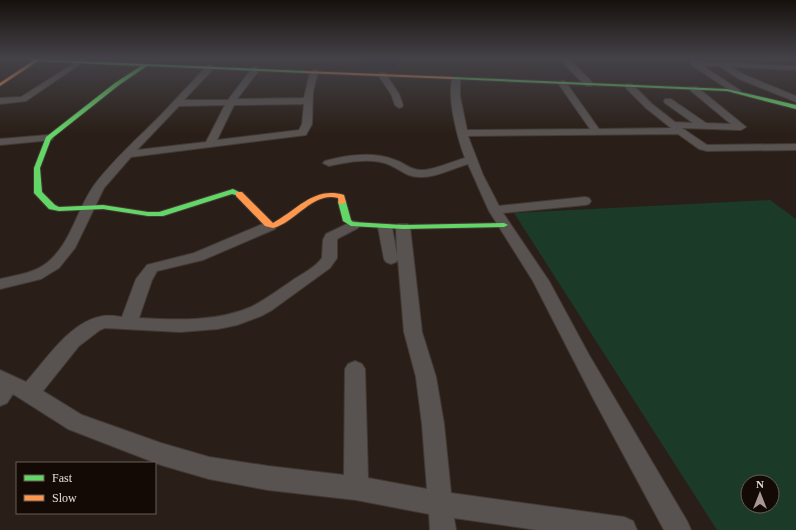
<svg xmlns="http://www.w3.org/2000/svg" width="796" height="530" font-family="'Times New Roman',serif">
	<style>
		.green { fill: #1c3a28; fill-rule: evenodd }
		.water { fill: #040e28 }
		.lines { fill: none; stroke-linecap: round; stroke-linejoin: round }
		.street-casing { stroke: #433a34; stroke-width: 2 }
		.fast-casing { stroke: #433a34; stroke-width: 2 }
		.slow-casing { stroke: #433a34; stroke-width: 2 }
		.street { fill: #585351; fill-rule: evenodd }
		.fast { fill: #63d668; fill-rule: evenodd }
		.slow { fill: #ff974d; fill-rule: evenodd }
	</style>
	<rect width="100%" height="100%" fill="#2a1f18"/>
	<path class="green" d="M770 200 796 219V530H717L514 213ZM748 482H772V506H748Z"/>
	<path class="water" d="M360 59H398L397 67H360Z"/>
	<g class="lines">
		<defs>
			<path id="street" d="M81 59 83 60V62L26 101 0 104V98L21 97Z
				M563 59H569L592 82V86H586L565 65Z
				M691 61 796 66V70L730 67 745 75 796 96V102L739 79 719 66H703L741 91 737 93H734L691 65Z
				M208 65H211L215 67 184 100H228L253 67H256L260 69 237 99 304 98 310 72 314 70H317L318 72 313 91 312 124 306 135 131 157 104 188 75 248 59 268 41 279 0 289V279C17 275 35 273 48 262 72 242 77 208 95 184 114 159 138 138 160 116 176 99 192 82 208 65ZM304 104 302 124 299 130 217 140 234 105ZM225 105 206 142 137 150 179 106Z
				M379 73H385L399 94 403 105 402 107 399 108 395 105 391 94 378 75Z
				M453 77H459L460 79V96L467 130 590 129 558 83 562 81H565L599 129 671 128 646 108 626 88V84H632L652 104 675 122 693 123 665 103 664 101 665 99H671L706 123 731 124 691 91V87H697L746 127 741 130 682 128 707 145 796 144V150L707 151 699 149 678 134 468 136 483 175 499 206 585 197 589 198 591 201 589 204 585 205 503 213 549 281 589 355 687 521 691 530H664L593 398 533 281 489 211 468 164C454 168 437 177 423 177 408 178 403 171 390 165 372 157 347 162 329 166L323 163 325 161C347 155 373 151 395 160 405 163 410 170 421 170 431 171 454 161 465 158 458 140 446 95 453 77Z
				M48 135 53 138 52 140 0 145V139Z
				M353 221 358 222 360 225 358 228 337 239V258L330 268 272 310 261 316 237 325 218 329 180 332 105 328 100 330 79 346 43 391 82 415 161 443 209 457 268 466 344 475 345 369 348 364 355 361 362 364 365 369 368 478 427 489 422 424 416 377 404 332 398 260 396 262 391 264 386 262 384 259 378 227 380 224H390L392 227 397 255 396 227 398 224H408L410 227 422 332 436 377 444 424 451 493 624 517 633 521 637 530H537L454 518 456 530H430L429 514 356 500 268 490 209 479 161 465 68 429 13 394 7 403 0 406V370L26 382C47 359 70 321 103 316 109 315 116 316 122 317L136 279 147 265 194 253 265 223H275L277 226 275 229 203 260 157 271 152 280 139 318C175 320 217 322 251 307 265 300 277 291 290 282 301 274 314 269 322 258L323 240 326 234Z"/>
			<path id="fast" d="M31 59 305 71 307 72 305 73 147 66 119 85 51 139 40 168 42 192 55 205 59 207 103 205 148 212H159L233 189 243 194 239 196 232 194 163 216H148L103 209 59 211 49 209 34 193V168L46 137 115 83 141 66 32 61Z
				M451 77 727 89 796 105V109L727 91 453 79Z
				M339 200H342L346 202 351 220 353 222 403 225 504 223 508 225 504 227 403 229 351 226 343 221 338 202Z"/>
			<path id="slow" d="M36 59H41L0 86V83Z
				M303 71 453 77 455 78 453 79 305 73Z
				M236 192H242L273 223C297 210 314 186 344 195L346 202 342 204H339L338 198C313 191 295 223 273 228L265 226 236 196Z"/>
		</defs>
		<use href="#street" class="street-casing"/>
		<use href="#fast" class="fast-casing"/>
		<use href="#slow" class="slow-casing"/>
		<use href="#street" class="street"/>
		<use href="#fast" class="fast"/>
		<use href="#slow" class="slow"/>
	</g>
	<linearGradient id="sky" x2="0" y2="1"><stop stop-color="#17110d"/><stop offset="0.44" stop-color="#444248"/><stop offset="1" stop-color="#444248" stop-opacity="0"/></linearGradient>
	<rect width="796" height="133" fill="url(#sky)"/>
	<rect x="16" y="462" width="140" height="52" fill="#130a05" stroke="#695e57"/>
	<rect x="24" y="475" width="20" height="6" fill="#63d668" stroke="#695e57"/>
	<text x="52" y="482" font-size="12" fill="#eadbd3">Fast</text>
	<rect x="24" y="495" width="20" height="6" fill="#ff974d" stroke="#695e57"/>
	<text x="52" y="502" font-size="12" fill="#eadbd3">Slow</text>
	<g transform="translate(760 494)"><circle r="19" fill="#130a05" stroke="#695e57"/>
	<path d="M0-3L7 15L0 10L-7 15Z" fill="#a79992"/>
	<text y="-6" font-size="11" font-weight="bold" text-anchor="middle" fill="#eadbd3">N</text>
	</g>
</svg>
